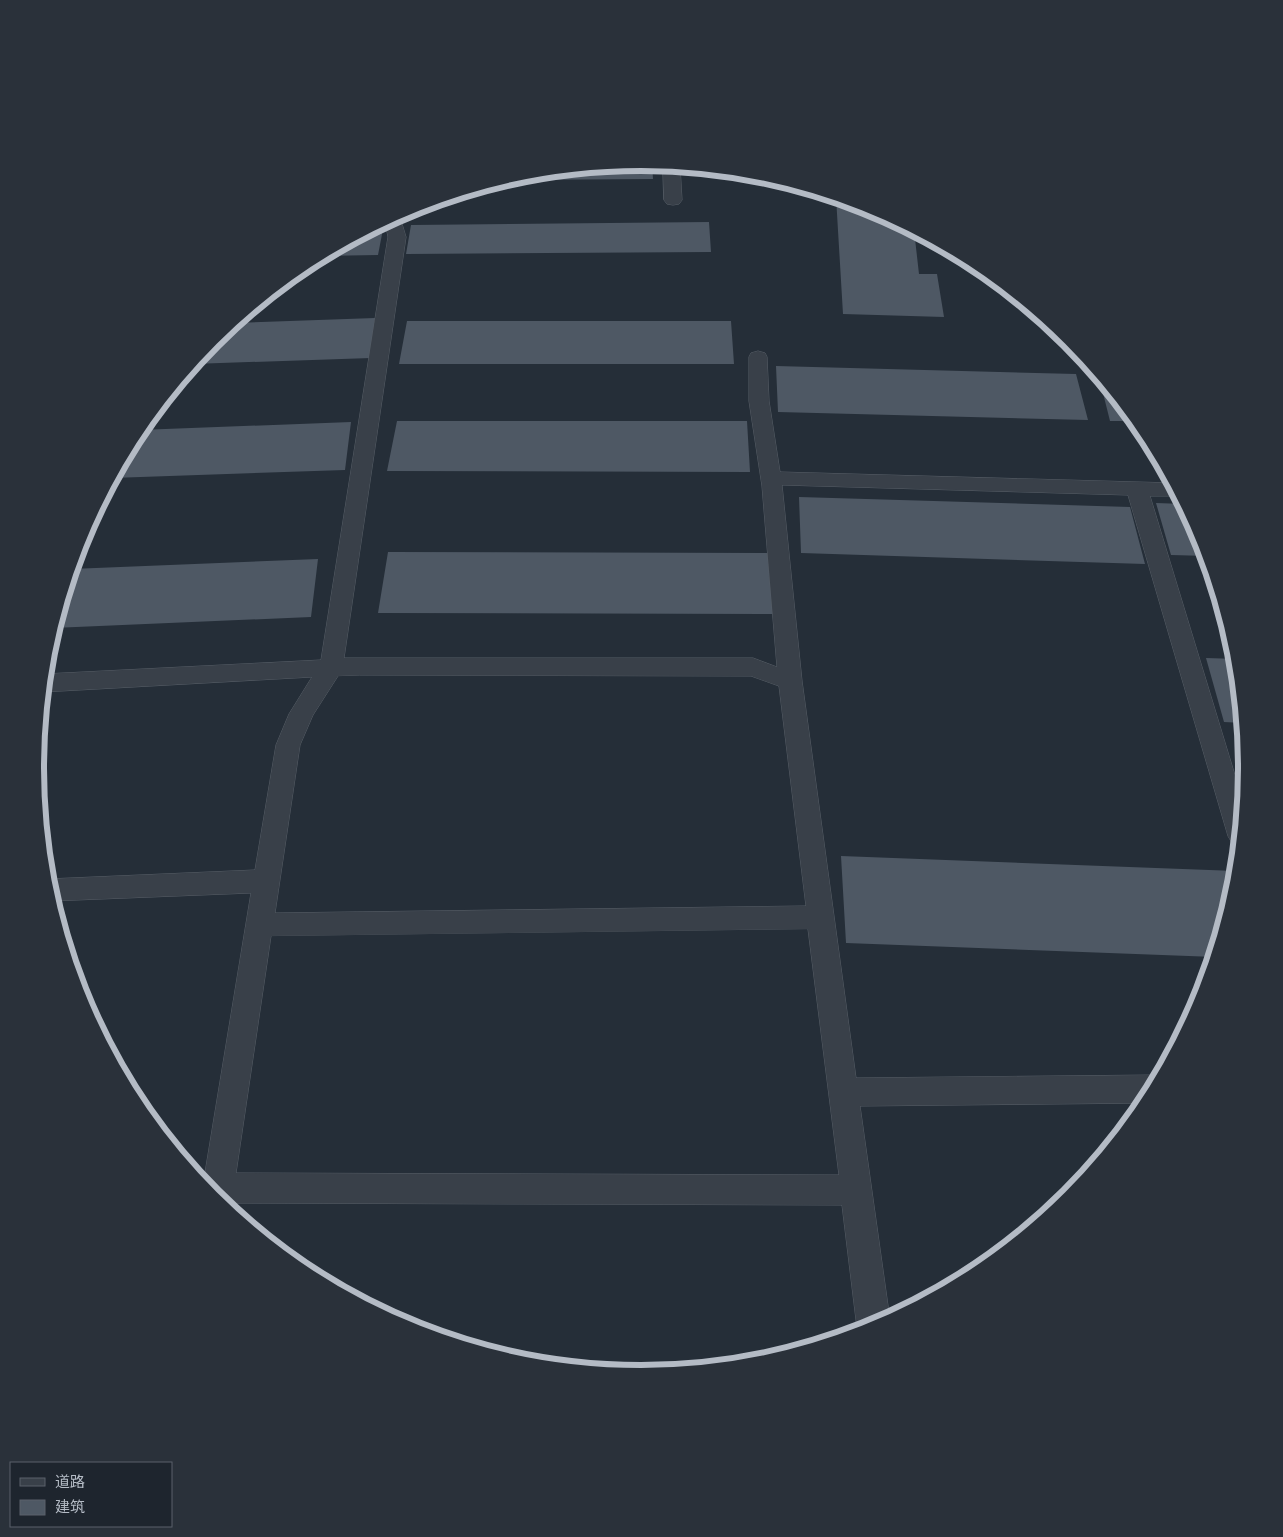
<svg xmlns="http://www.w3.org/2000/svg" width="1283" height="1537" font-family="Quicksand,'Noto Sans SC',sans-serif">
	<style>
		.building { fill: #4e5864 }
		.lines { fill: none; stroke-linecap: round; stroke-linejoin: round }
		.lane-casing { stroke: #575e67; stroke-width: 1 }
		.street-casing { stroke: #575e67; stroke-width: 1 }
		.lane { fill: #394049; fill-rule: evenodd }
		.street { fill: #394049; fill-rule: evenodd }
		.rim { fill: none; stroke: #b4bbc5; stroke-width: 6 }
	</style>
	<rect width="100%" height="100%" fill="#252e38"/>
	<path class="building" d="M642 162 652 163 653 179 504 180 523 174Z
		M836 197 874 208 914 230 919 274H937L944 317 843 314Z
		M709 222 711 252 406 254 411 225Z
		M380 224H384L378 255 320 256Z
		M375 318 371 358 192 364 213 339 233 323Z
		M407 321H731L734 364H399Z
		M776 366 1076 374 1088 420 778 412Z
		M1099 377H1101L1137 421H1110Z
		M397 421H747L750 472 387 471Z
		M351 422 345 470 112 478 139 430Z
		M799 497 1130 507 1145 564 801 553Z
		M1156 503 1184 504 1202 537 1208 556 1171 555Z
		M388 552 772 553 777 614 378 613Z
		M318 559 311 617 53 628 71 569Z
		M1206 658 1237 659 1243 723 1224 722Z
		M841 856 1236 871 1237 876 1236 887 1215 957 846 943Z"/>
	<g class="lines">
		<defs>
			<path id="lane" d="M399 214 406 237 344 658H753L777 667 762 486 749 401V357L751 353 758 351 765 353 767 357 769 401 780 472 1173 483 1180 496H1150L1244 805 1240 846 1232 843 1228 836 1128 495 782 485 802 681 856 1078 1155 1075 1161 1077 1147 1103 860 1106 890 1320 873 1329 859 1333 857 1328 842 1205 230 1203 228 1210 212 1197 203 1185 251 893 51 901 46 880 48 879 255 870 276 745 289 714 312 677 43 692 44 674 321 660 388 237 385 221ZM360 675 751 676 779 686 806 906 275 913 300 745 313 715 338 676ZM808 929 839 1175 236 1173 271 936Z"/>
			<path id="street" d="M663 164 680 166 682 200 679 204 673 205 667 204 664 200Z"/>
		</defs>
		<use href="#lane" class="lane-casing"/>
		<use href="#street" class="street-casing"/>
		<use href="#lane" class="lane"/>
		<use href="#street" class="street"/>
	</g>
	<path d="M0 0H1283V1537H0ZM44 768a597 597 0 1 1 1194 0a597 597 0 1 1-1194 0Z" fill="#2a313a" fill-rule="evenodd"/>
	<path class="rim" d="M44 768a597 597 0 1 1 1194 0a597 597 0 1 1-1194 0Z"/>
	<rect x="10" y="1462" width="162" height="65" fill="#1e252e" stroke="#5a616a"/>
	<rect x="20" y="1478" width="25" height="8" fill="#394049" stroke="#5a616a"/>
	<text x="55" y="1487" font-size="15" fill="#b4bbc5">道路</text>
	<rect x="20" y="1500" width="25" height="15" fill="#4e5864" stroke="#5a616a"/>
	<text x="55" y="1512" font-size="15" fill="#b4bbc5">建筑</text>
</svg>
